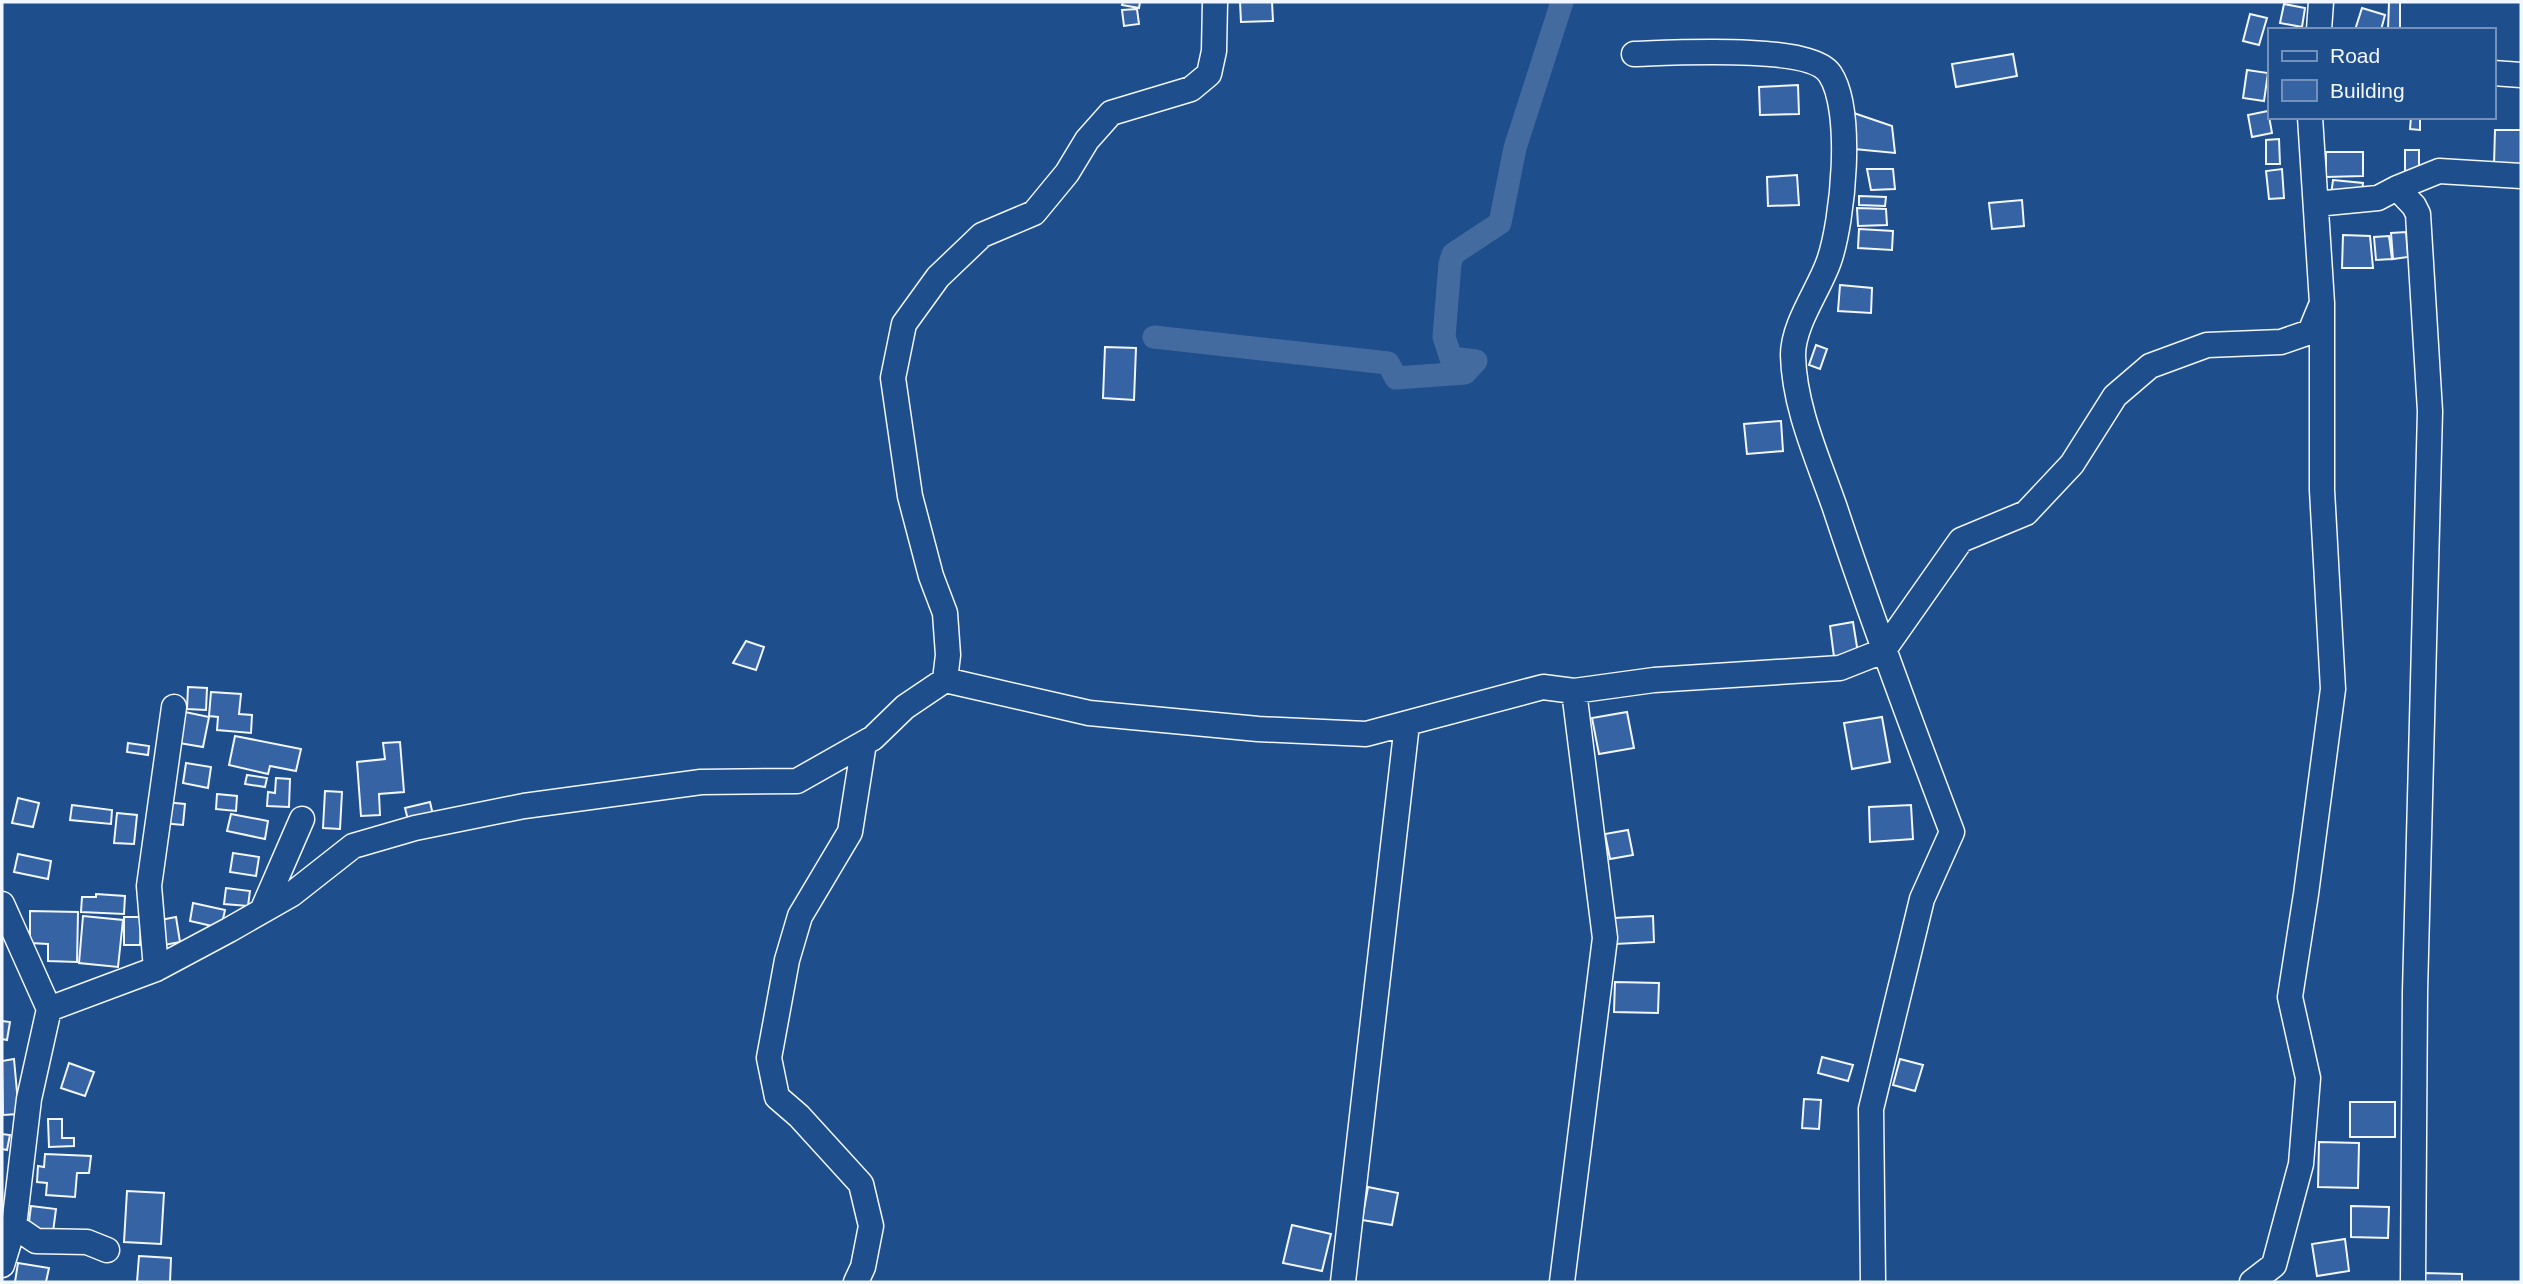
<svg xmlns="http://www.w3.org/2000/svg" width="2523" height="1284" font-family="Helvetica,sans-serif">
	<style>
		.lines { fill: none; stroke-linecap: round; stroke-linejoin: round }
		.canal { stroke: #446ba0; stroke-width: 23 }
		.building { fill: #3563a3; stroke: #f2f6ff; stroke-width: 2 }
		.minor-casing { stroke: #f2f6ff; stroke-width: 27 }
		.minor { stroke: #1f4e8c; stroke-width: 24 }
	</style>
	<rect width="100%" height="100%" fill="#1f4e8c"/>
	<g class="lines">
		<path class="canal" d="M1154 337 1388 363 1396 378 1465 373 1476 361 1451 358 1444 337 1450 264 1453 254 1500 223 1515 148 1562 2"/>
	</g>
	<path class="building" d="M1123 2H1140L1139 8 1122 5Z
		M1240 2H1272L1273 21 1241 22Z
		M2389 2H2400V29L2388 30Z
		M2284 4 2305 8 2302 27 2280 23Z
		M2362 8 2385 15 2381 30H2355Z
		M1137 9 1139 24 1124 26 1122 10Z
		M2250 14 2267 18 2259 45 2243 41Z
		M2013 54 2017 76 1956 87 1952 64Z
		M2247 70 2268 73 2264 101 2243 98Z
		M1798 85 1799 114 1760 115 1759 87Z
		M1842 109 1892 126 1895 153 1844 148Z
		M2268 111 2272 133 2252 137 2248 115Z
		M2411 117H2420V130L2410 129Z
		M2495 130H2521V166L2494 165Z
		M2279 139 2280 164H2266V140Z
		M2405 150H2419V172H2405Z
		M2326 152H2363V176L2326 177Z
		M1867 169H1893L1895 189 1871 190Z
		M2282 169 2284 198 2269 199 2266 171Z
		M1797 175 1799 205 1768 206 1767 177Z
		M2333 180 2363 183 2361 199 2331 195Z
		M1859 196 1886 197 1885 206 1859 205Z
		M2022 200 2024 226 1992 229 1989 203Z
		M1857 208 1886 209 1887 225 1858 226Z
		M1859 229 1893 231 1892 250 1858 248Z
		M2406 232 2408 257 2393 259 2391 233Z
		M2343 235 2370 236 2373 268H2342Z
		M2389 236 2392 259 2376 260 2374 237Z
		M1840 285 1872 288 1871 313 1838 311Z
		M1816 345 1827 349 1820 369 1809 365Z
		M1105 347 1136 348 1134 400 1103 398Z
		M1781 421 1783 451 1747 454 1744 424Z
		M1853 622 1858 653 1834 657 1830 626Z
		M746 641 764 647 756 670 733 663Z
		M188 687 207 688 206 710 187 709Z
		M211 692 241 694 239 714 252 715 251 733 217 730 218 717 209 716Z
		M185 712 209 717 203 747 179 743Z
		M1627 712 1634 748 1599 754 1592 718Z
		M1882 717 1890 762 1852 769 1844 723Z
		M235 736 301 749 296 771 270 766 268 774 229 765Z
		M400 742 404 792 379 794 380 815 361 816 357 762 385 759 383 743Z
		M128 743 149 746 148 755 127 752Z
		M186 763 211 767 208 788 183 783Z
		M247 775 267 778 265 787 245 784Z
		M276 778 290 779 289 807 267 806 268 792 275 793Z
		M325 791 342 792 340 829 323 828Z
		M217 794 237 796 236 811 216 809Z
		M18 798 39 803 33 827 12 823Z
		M164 802 185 804 183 825 162 823Z
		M430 802 433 815 408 820 405 808Z
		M72 805 112 810 111 824 70 820Z
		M1911 805 1913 839 1870 842 1869 807Z
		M117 813 137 815 134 844 114 843Z
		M231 814 268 821 265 839 227 831Z
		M1628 830 1633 855 1610 859 1605 834Z
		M233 853 259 857 256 876 230 872Z
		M18 854 51 861 48 879 14 872Z
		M226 888 250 891 248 906 224 904Z
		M96 894 125 896 124 914 81 912 82 897H96Z
		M193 903 225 910 221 928 190 921Z
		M30 911 78 912 77 962 48 961V944L30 943Z
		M83 916 123 920 118 967 79 963Z
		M1653 916 1654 942 1615 944 1614 918Z
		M124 917H141L140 945H124Z
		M176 917 180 942 159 946 155 921Z
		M1615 982 1659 983 1658 1013 1614 1012Z
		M2 1021 10 1022 7 1040 2 1039Z
		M1822 1057 1853 1065 1848 1081 1818 1073Z
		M14 1059 19 1114 3 1115 2 1061Z
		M1900 1059 1923 1065 1915 1091 1893 1085Z
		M69 1063 94 1072 85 1096 61 1088Z
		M1804 1099 1821 1100 1819 1129 1802 1128Z
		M2350 1102H2395V1137H2350Z
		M48 1119H62V1138H74V1146L49 1147Z
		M2 1134 10 1135 7 1150 2 1149Z
		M2319 1142 2359 1143 2358 1188 2318 1187Z
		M45 1154 91 1156 89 1173H77L75 1197 46 1195 47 1183 37 1182 38 1166 44 1167Z
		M1368 1187 1398 1193 1392 1225 1362 1220Z
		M127 1191 164 1193 161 1244 124 1242Z
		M31 1206 56 1209 53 1232 28 1229Z
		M2351 1206 2389 1207 2388 1238 2351 1237Z
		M1292 1225 1331 1234 1322 1271 1283 1263Z
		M2345 1239 2349 1271 2317 1276 2312 1244Z
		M139 1256 171 1258 170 1282H137Z
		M18 1263 49 1268 46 1282H15Z
		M2424 1273 2462 1274V1282H2423Z"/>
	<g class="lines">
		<defs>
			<path id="minor" d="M2319 30 2321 2
				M1634 54C1669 53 1811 44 1830 74 1854 110 1843 221 1829 261 1819 290 1793 324 1793 355 1794 407 1818 459 1835 508 1871 617 1911 724 1952 832L1922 899 1871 1109 1873 1282
				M2493 73 2521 75
				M2397 188 2439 171 2521 176
				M2316 204 2378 198 2397 188 2414 206 2418 214 2430 411 2415 992 2413 1282
				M945 680 948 655 945 613 931 576 910 496 893 378 904 324 938 277 982 235 1034 213 1067 173 1087 140 1111 113 1191 89 1209 74 1214 51 1215 2
				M2 904 49 1009 29 1099 14 1226 2 1265
				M262 911 302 819
				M156 969 149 886 174 707
				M49 1009 156 969 229 930 292 894 353 846 415 828 524 806 701 782 797 781 873 738 905 707 945 680 1089 713 1258 729 1366 734 1543 687 1574 691 1654 680 1840 668 1883 651 1961 540 2026 513 2072 464 2115 396 2150 366 2207 345 2281 342 2310 332 2322 303
				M14 1226 36 1241 87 1242 107 1250
				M856 1282 863 1267 871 1226 861 1184 799 1116 777 1097 769 1058 787 960 800 916 850 832 864 743
				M1343 1282 1407 724
				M1562 1282 1605 938 1574 691
				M2252 1282 2274 1265 2301 1164 2308 1078 2290 997 2306 894 2333 689 2322 490V303L2310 117"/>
		</defs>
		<use href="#minor" class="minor-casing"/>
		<use href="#minor" class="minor"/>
	</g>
	<rect width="2523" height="1284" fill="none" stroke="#f2f6ff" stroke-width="7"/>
	<rect x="2268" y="28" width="228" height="91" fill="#1f4e8c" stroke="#7391ba" stroke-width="2"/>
	<rect x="2282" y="51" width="35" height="10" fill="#1f4e8c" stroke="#7391ba" stroke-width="2"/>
	<text x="2330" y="63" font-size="21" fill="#f2f6ff">Road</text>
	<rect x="2282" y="80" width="35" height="21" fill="#3563a3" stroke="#7391ba" stroke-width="2"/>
	<text x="2330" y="98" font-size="21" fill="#f2f6ff">Building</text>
</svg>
